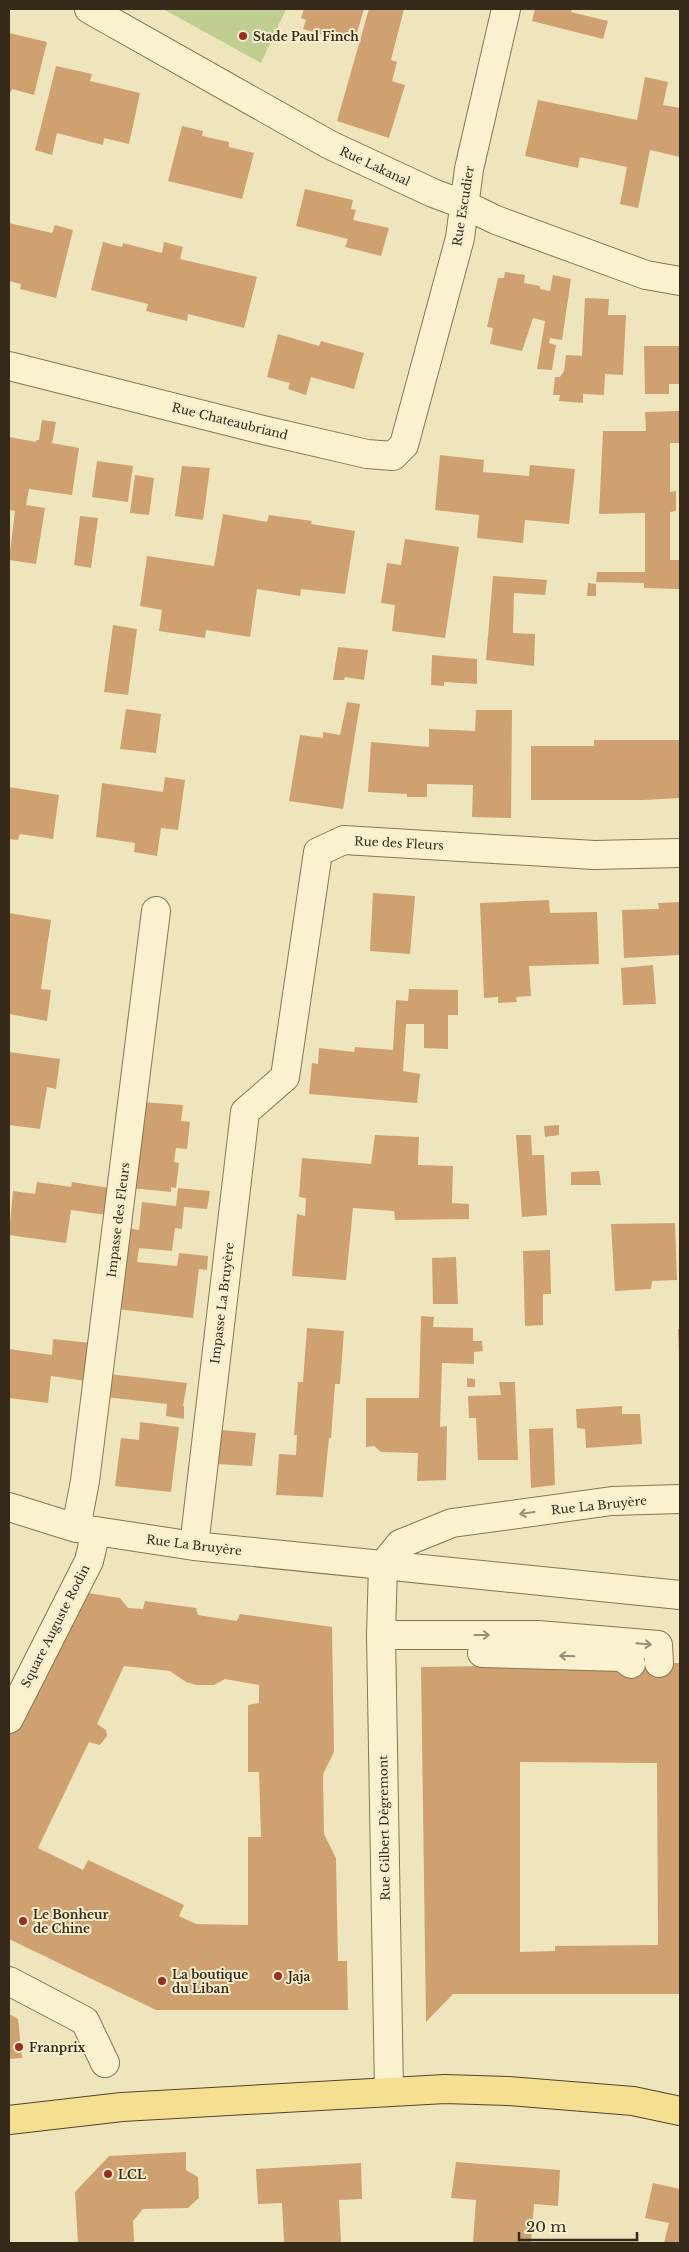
<svg xmlns="http://www.w3.org/2000/svg" width="689" height="2252" font-family="'Libre Baskerville',serif">
	<style>
		.green { fill: #c0cd90 }
		.building { fill: #cfa170; fill-rule: evenodd }
		.lines { fill: none; stroke-linecap: round; stroke-linejoin: round }
		.minor-casing { stroke: #877555; stroke-width: 30 }
		.major-casing { stroke: #54422a; stroke-width: 30 }
		.minor { stroke: #faf1cf; stroke-width: 28 }
		.major { stroke: #f5e091; stroke-width: 28 }
		.oneway { stroke: #988e75 }
		.poi-dot { fill: #992d23; stroke: #f6eecc; stroke-width: 2 }
		.labels { text-anchor: middle; dominant-baseline: central; stroke-width: 4; stroke-linejoin: round; paint-order: stroke }
		.poi-label { font-size: 12px; font-weight: bold; fill: #362a1b; stroke: #f6eecc; text-anchor: start }
		.street-label { font-size: 12px; fill: #362a1b; stroke: #f6eecc }
	</style>
	<rect width="100%" height="100%" fill="#efe5bc"/>
	<path class="green" d="M163 9H286L261 63Z"/>
	<path class="building" d="M304 9H364L354 43 303 29 306 20 301 18Z
		M369 9H404L391 60 397 62 392 81 405 85 389 138 337 121Z
		M535 9H572L571 12 608 21 603 39 532 21Z
		M9 33 47 42 34 95 12 89 11 92H9Z
		M56 66 92 74 90 81 140 93 129 144 104 138 103 145 57 133 52 155 35 150Z
		M645 77 668 82 663 105 680 108V157L650 150 638 208 620 204 627 167 580 157 578 168 525 156 538 100 637 120Z
		M182 126 203 131 202 136 229 142V147L254 153 242 199 168 181Z
		M305 189 353 200 351 209 356 210 353 220 389 228 381 256 345 247 348 239 296 226Z
		M9 223 52 233 55 225 73 230 56 298 20 289 21 284 9 281Z
		M103 242 122 247 123 243 162 253 164 242 183 247 180 259 257 277 244 328 188 314 187 321 146 311 148 304 91 290Z
		M505 272 525 275 524 283 540 286V289L550 291 553 275 571 279 562 340 550 338 549 343 556 345 552 370 537 369 545 321 533 318 522 351 490 344 493 328 487 327 498 278H504Z
		M585 298 609 299 608 315H626L623 375 605 374 604 395 583 394V403L559 401 560 395H553L555 377H560L564 371 566 355 582 356Z
		M278 334 319 346 321 341 364 353 354 389 311 377 306 395 288 389 290 383 267 377Z
		M644 346H680V384H669V394H645Z
		M680 411V443H670V492L676 491V511L670 512V560H680V589L644 588V583L596 582 597 572H645V513L599 514 603 431H646L645 412Z
		M42 420 56 422 52 443 79 448 72 495 29 489 26 505 45 508 36 564 9 560 15 511 9 510V437L36 442V440H39Z
		M440 455 484 460 483 472 529 476 530 465 575 469 569 524 525 520 523 543 477 538 479 515 435 510Z
		M97 461 133 466 128 502 92 497Z
		M182 466 210 468 203 520 175 516Z
		M135 475 154 478 149 515 130 513Z
		M223 514 267 522 269 515 312 521 311 524 355 531 345 594 301 589 300 596 257 589 250 637 206 630 205 638 159 631 162 610 140 606 147 556 214 566Z
		M80 516 98 518 91 568 74 565Z
		M405 539 459 547 445 638 392 631 395 605 381 603 387 563 401 565Z
		M493 576 547 580 545 595 514 593 513 633 535 634 534 666 486 660Z
		M588 583 596 584V596H587Z
		M113 625 137 629 128 695 104 692Z
		M338 647 368 650 364 680 345 677 344 680H333Z
		M432 655 477 659V684L444 682V686L431 685Z
		M347 702 360 704 343 809 289 801 300 735 323 738V732L340 735Z
		M126 709 161 714 156 753 120 749Z
		M476 710H512L511 818 472 817 473 785 427 784V797H407V794L368 792 371 742 429 747V729L475 731Z
		M594 740H680V798L643 800H531V746H594Z
		M165 777 185 780 178 830 161 828 157 856 134 852 135 843 96 837 102 783 163 792Z
		M9 787 59 795 53 839 20 834 18 840 9 839Z
		M373 893 415 896 410 954 370 951Z
		M549 900 550 913 597 912 599 964 529 966 531 996 516 997 517 1002 498 1003V997L484 998 480 903Z
		M680 902V955L624 958 622 910 659 909 658 903Z
		M9 913 51 920 41 989 51 990 47 1021 9 1014Z
		M653 965 656 1004 623 1005 621 968Z
		M409 989 458 990V1015H448V1049L424 1048V1024H406L403 1071 420 1074 417 1103 309 1094 312 1063 318 1064 319 1048 354 1052 355 1047 393 1050 396 1000 408 1001Z
		M9 1052 60 1059 56 1089 47 1087 40 1129 9 1125Z
		M141 1102 183 1105 181 1121 190 1122 187 1149 176 1148 174 1162 179 1163 176 1188 171 1187V1192L131 1188Z
		M559 1125V1135L545 1137 544 1126Z
		M375 1135 419 1137 418 1165 453 1166 452 1203 469 1204V1219L395 1220 394 1211 353 1208 346 1280 292 1276 297 1214 305 1216 306 1198 299 1197 302 1158 371 1164Z
		M516 1135H531L532 1155H544L547 1215 522 1217Z
		M599 1171 601 1185H571V1172Z
		M37 1182 71 1187 72 1182 110 1188 106 1215 71 1210 66 1243 9 1235 13 1191 35 1194Z
		M178 1188 210 1191 207 1209 184 1207 182 1229 175 1228 172 1251 139 1248 137 1262 177 1266 179 1253 208 1256 207 1270 199 1269 193 1318 117 1309 126 1228 139 1230 142 1202 176 1206Z
		M675 1223 677 1280 652 1281 651 1289 615 1291 611 1224Z
		M550 1250 551 1294H543V1325L525 1326 523 1251Z
		M456 1257 458 1304H433L432 1258Z
		M421 1316 434 1317 433 1327 473 1328V1341H482L483 1351 474 1352V1364L442 1363 440 1427 447 1426 446 1480 417 1481 418 1453 381 1452 374 1446 366 1447V1398H419Z
		M307 1328 344 1331 340 1384H335L331 1438H329L323 1497 276 1495 279 1454 296 1455 297 1435H294L298 1382H303Z
		M678 1329H680V1355H679Z
		M53 1339 91 1343 86 1381 51 1376 48 1403 9 1398V1349L52 1355Z
		M109 1374 187 1383 183 1406H184V1419L166 1416 167 1404 106 1397Z
		M467 1378 475 1379V1387H467Z
		M499 1382H515L518 1460H478L476 1418H469L468 1396 501 1395Z
		M622 1406V1414H640L642 1444 586 1448 585 1429 577 1428 576 1409Z
		M140 1422 179 1427 171 1492 115 1486 121 1438 139 1440Z
		M553 1428 555 1485 531 1488 529 1429Z
		M221 1430 256 1433 252 1466 217 1464Z
		M88 1593 120 1598 128 1608 143 1609 145 1601 196 1608 198 1615 237 1621 240 1614 332 1627 334 1752 323 1774 324 1834 336 1858 338 1961H347L348 2010H156L9 1939V1735ZM124 1666 170 1671 186 1682 197 1685H214L225 1679 259 1685V1703L248 1705V1772H259L261 1837H248V1925L196 1924 179 1916 184 1905 88 1860 83 1870 38 1848 89 1742 100 1745 107 1736 106 1730 97 1724Z
		M680 1663V1994H453L426 2022 421 1667ZM520 1762 657 1763 658 1945 555 1946V1951L520 1952Z
		M9 2014 18 2019 22 2058 9 2059Z
		M186 2152V2170L198 2177 199 2198 188 2208 143 2209 133 2221 134 2243H78L75 2192 109 2156Z
		M456 2162 560 2170 558 2206 534 2204 531 2243H473L476 2200 451 2198Z
		M361 2163 362 2199 339 2200 341 2243H284L282 2203 258 2204 256 2169Z
		M653 2183 680 2189V2243H664L669 2223 645 2218Z"/>
	<g class="lines">
		<defs>
			<path id="minor" d="M89 9 330 145 433 193 465 205 496 220 646 275 680 281
				M9 366 259 429 367 454 393 456 404 445 460 238 469 169 506 9
				M9 1507 76 1528 194 1546 680 1595
				M76 1528 85 1481 156 911
				M194 1546 245 1112 285 1077 318 852 344 840 594 855 680 853
				M381 1635H538L658 1645 659 1663
				M482 1653 622 1657 631 1664
				M9 1719 89 1561 96 1531
				M9 1981 85 2021 105 2063
				M389 2091 381 1635 383 1565 400 1544 452 1523 612 1501 680 1499"/>
			<path id="major" d="M9 2120 122 2107 445 2089 508 2091 633 2101 680 2111"/>
		</defs>
		<use href="#minor" class="minor-casing"/>
		<use href="#major" class="major-casing"/>
		<use href="#minor" class="minor"/>
		<use href="#major" class="major"/>
	</g>
	<defs><path id="oneway-shaft" d="M-6 0H5M1.5-3L5.5 0L1.5 3" fill="none" stroke-width="1.6" stroke-linecap="round" stroke-linejoin="round" transform="scale(1.25)"/></defs>
	<g class="oneway">
		<use href="#oneway-shaft" transform="translate(527 1513) rotate(172)"/>
		<use href="#oneway-shaft" transform="translate(482 1635)"/>
		<use href="#oneway-shaft" transform="translate(644 1644) rotate(5)"/>
		<use href="#oneway-shaft" transform="translate(567 1656) rotate(-178)"/>
	</g>
	<g class="poi-dot">
		<circle cx="243" cy="36" r="5"/>
		<circle cx="23" cy="1921" r="5"/>
		<circle cx="278" cy="1976" r="5"/>
		<circle cx="162" cy="1981" r="5"/>
		<circle cx="19" cy="2047" r="5"/>
		<circle cx="108" cy="2174" r="5"/>
	</g>
	<g class="labels">
		<g class="poi-label">
			<text x="253" y="36">Stade Paul Finch</text>
			<text x="33" y="1914">Le Bonheur<tspan x="33" dy="14">de Chine</tspan></text>
			<text x="172" y="1974">La boutique<tspan x="172" dy="14">du Liban</tspan></text>
			<text x="288" y="1976">Jaja</text>
			<text x="29" y="2047">Franprix</text>
			<text x="118" y="2174">LCL</text>
		</g>
		<g class="street-label">
			<text transform="translate(375 166) rotate(25)">Rue Lakanal</text>
			<text transform="translate(463 206) rotate(-81)">Rue Escudier</text>
			<text transform="translate(230 421) rotate(14)">Rue Chateaubriand</text>
			<text transform="translate(399 843) rotate(3)">Rue des Fleurs</text>
			<text transform="translate(118 1220) rotate(-83)">Impasse des Fleurs</text>
			<text transform="translate(222 1303) rotate(-83)">Impasse La Bruyère</text>
			<text transform="translate(599 1505) rotate(-6)">Rue La Bruyère</text>
			<text transform="translate(194 1545) rotate(7)">Rue La Bruyère</text>
			<text transform="translate(55 1626) rotate(-63)">Square Auguste Rodin</text>
			<text transform="translate(384 1828) rotate(-91)">Rue Gilbert Dègremont</text>
		</g>
	</g>
	<rect width="689" height="2252" fill="none" stroke="#362a1b" stroke-width="20"/>
	<path d="M519 2232v8h118v-8" fill="none" stroke="#362a1b" stroke-width="2.5"/>
	<text x="526" y="2232" font-size="15" fill="#362a1b" stroke="#f6eecc" stroke-width="4" paint-order="stroke">20 m</text>
</svg>
